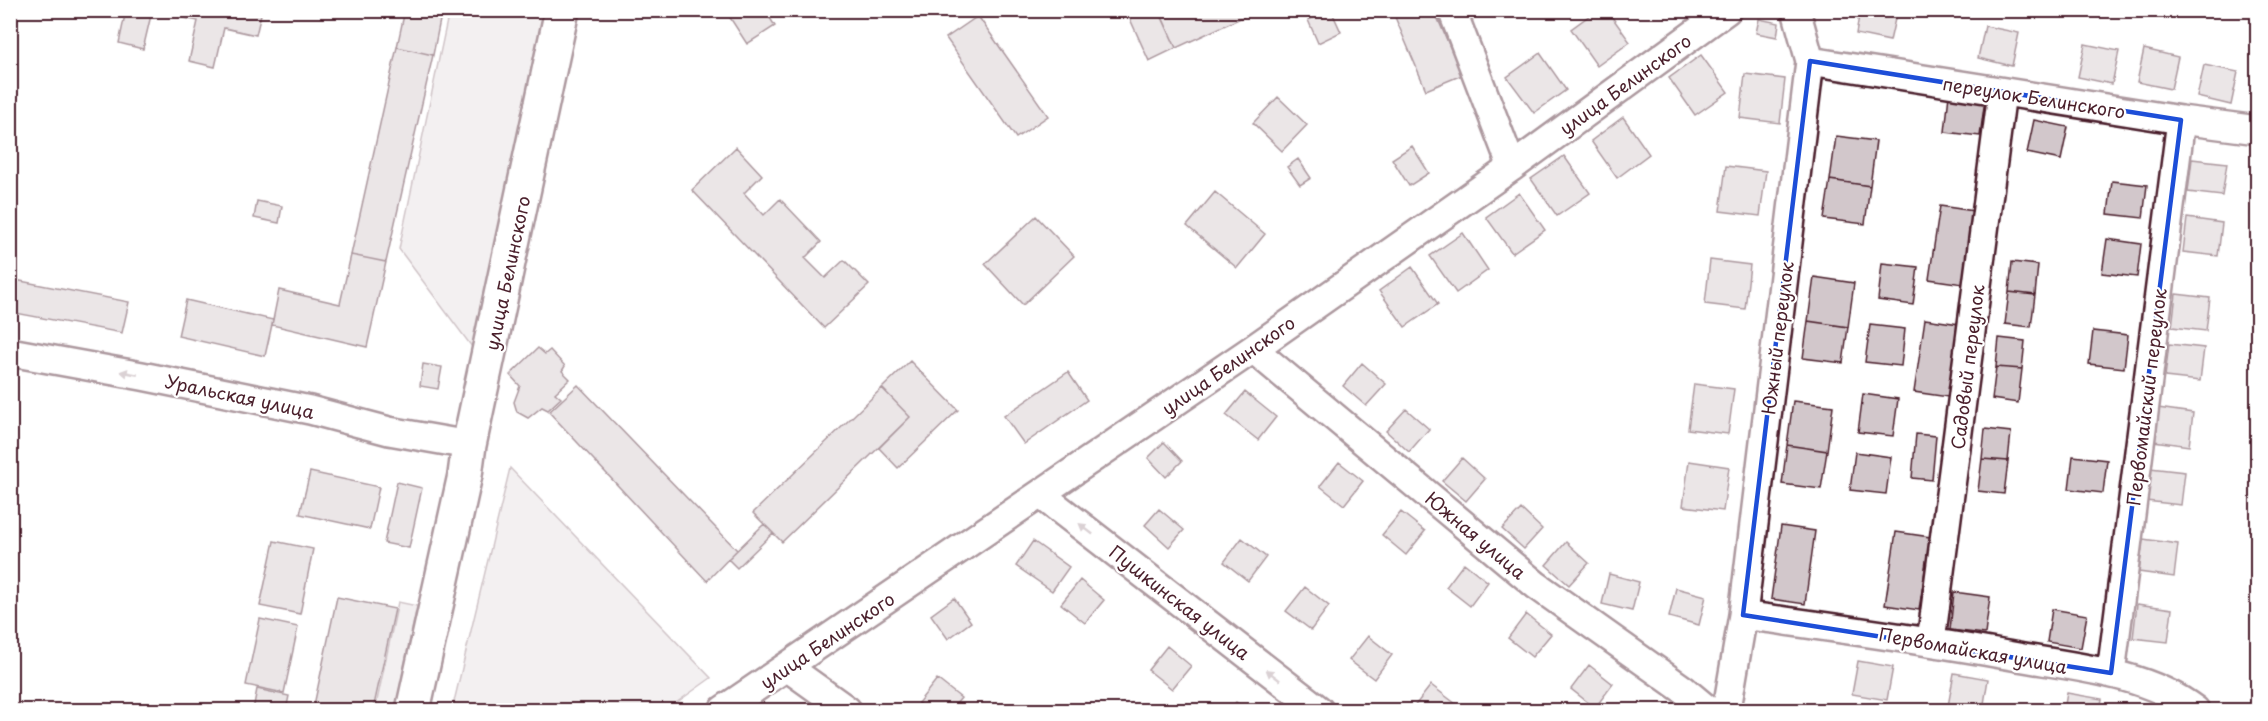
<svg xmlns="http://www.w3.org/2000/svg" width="2268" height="721" font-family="'Playpen Sans',sans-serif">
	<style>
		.green { fill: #e5dee0; stroke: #987e86; stroke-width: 1.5 }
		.building { fill: #d2c7cb; stroke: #4a1f2b; stroke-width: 1.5 }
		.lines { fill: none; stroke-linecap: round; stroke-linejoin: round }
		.minor-casing { stroke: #4a1f2b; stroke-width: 32 }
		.major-casing { stroke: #4a1f2b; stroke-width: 38 }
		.minor { stroke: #fff; stroke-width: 27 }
		.major { stroke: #fff; stroke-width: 33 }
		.oneway { fill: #ae9aa0 }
		.marked { fill: none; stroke: #1d4ed8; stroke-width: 4.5; stroke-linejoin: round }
		.labels { text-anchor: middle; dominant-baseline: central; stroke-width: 4.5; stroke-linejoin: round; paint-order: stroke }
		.street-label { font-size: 18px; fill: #4a1f2b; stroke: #fff }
	</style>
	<rect width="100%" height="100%" fill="#fff"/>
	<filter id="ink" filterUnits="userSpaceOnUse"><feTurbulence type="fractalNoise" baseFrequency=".0167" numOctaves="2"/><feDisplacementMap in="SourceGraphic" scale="12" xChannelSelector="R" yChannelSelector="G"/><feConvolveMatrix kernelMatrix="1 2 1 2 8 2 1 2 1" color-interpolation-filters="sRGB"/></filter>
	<g filter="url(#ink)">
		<path class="green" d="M449 11H545L478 355 399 249Z
			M510 468 711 678 666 710H452Z
			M398 602 417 606 395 710H375Z"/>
		<path class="building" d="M126 10H262L256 35 224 28 215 67 189 61 198 21 152 11 143 49 119 43Z
			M405 10H442L433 55 397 47Z
			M725 10H765L775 26 747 44Z
			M1126 10H1159L1176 48 1149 61Z
			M1165 10H1258L1176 48 1160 13Z
			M1331 10 1341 32 1318 43 1308 20Z
			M1392 10H1434L1462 75 1426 90Z
			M1597 10H1607L1630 42 1597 66 1571 29Z
			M1860 10H1897L1890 41 1856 34Z
			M978 16 1048 116 1016 138 946 38Z
			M1759 19 1779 23 1777 37 1756 33Z
			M1985 26 2019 33 2012 66 1978 58Z
			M2085 44 2119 51 2112 84 2078 77Z
			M397 47 433 55 386 262 351 255Z
			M2144 49 2178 57 2171 89 2137 82Z
			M1540 53 1566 90 1534 113 1507 77Z
			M1701 55 1728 92 1695 115 1669 78Z
			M2204 65 2238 72 2231 105 2197 97Z
			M1745 74 1785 79 1780 123 1740 118Z
			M1949 95 1985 99 1980 136 1945 132Z
			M1278 97 1307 125 1282 151 1253 123Z
			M1623 117 1649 154 1617 178 1591 141Z
			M2034 120 2068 127 2061 160 2027 153Z
			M1836 136 1876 141 1870 186 1830 180Z
			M1412 146 1429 173 1409 186 1392 159Z
			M736 147 762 175 744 193 764 215 780 199 821 242 805 258 825 278 844 260 869 285 824 328 692 190Z
			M1564 156 1590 193 1557 216 1531 179Z
			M1298 159 1311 178 1300 185 1287 167Z
			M2192 159 2227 163 2222 196 2188 192Z
			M1726 166 1766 171 1760 216 1720 211Z
			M1830 180 1870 186 1865 224 1824 219Z
			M2112 181 2147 185 2143 218 2108 214Z
			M1215 192 1265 234 1237 268 1187 226Z
			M1519 193 1545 230 1512 253 1486 217Z
			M257 201 282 206 279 223 254 218Z
			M1940 206 1974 211 1963 284 1929 279Z
			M1036 216 1074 256 1023 305 985 264Z
			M2187 218 2222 223 2218 256 2183 252Z
			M1463 233 1488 270 1456 293 1430 256Z
			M2107 239 2141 244 2137 277 2102 273Z
			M351 255 386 262 367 347 272 325 279 290 340 304Z
			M1710 260 1750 265 1745 309 1705 304Z
			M2012 262 2038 265 2035 295 2009 292Z
			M1882 263 1918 267 1913 305 1878 300Z
			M1412 267 1438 304 1405 327 1379 291Z
			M1814 277 1854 283 1848 327 1808 321Z
			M10 279 129 302 122 333 10 312Z
			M2009 292 2035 295 2031 327 2005 324Z
			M2176 294 2210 298 2206 331 2172 327Z
			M186 300 273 320 265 356 178 336Z
			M1925 319 1959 324 1948 397 1914 392Z
			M1808 321 1848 327 1843 363 1803 358Z
			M1870 325 1905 329 1901 366 1865 362Z
			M2093 331 2128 335 2124 368 2089 364Z
			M1999 338 2025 341 2022 369 1996 367Z
			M2169 344 2204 348 2200 381 2165 377Z
			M538 348 545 354 550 350 565 366 562 371 570 379 555 393 561 398 548 410 542 407 528 418 517 412 514 402 520 386 510 375Z
			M910 361 958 410 898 468 879 448 910 417 882 388Z
			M1362 363 1386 384 1366 406 1343 386Z
			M423 364 442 367 438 389 420 386Z
			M1996 367 2022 369 2018 403 1992 399Z
			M1068 372 1087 400 1024 444 1004 416Z
			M1694 384 1734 389 1728 434 1688 429Z
			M578 385 737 550 707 581 549 412Z
			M882 388 910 417 782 542 753 513Z
			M1245 392 1276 417 1258 440 1226 415Z
			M1863 394 1898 399 1893 436 1858 432Z
			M1793 401 1833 406 1827 451 1787 445Z
			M2158 408 2193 413 2189 446 2154 441Z
			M1406 409 1429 429 1409 452 1386 431Z
			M1985 429 2011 432 2008 461 1982 459Z
			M1916 434 1936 436 1932 480 1912 478Z
			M1164 442 1182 461 1166 477 1148 458Z
			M1787 445 1827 451 1821 489 1782 484Z
			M1855 452 1891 457 1886 494 1850 490Z
			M2073 456 2107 460 2103 493 2069 489Z
			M1462 458 1485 479 1466 501 1442 481Z
			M1982 459 2008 461 2004 494 1978 491Z
			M1689 461 1729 467 1723 511 1683 506Z
			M1339 462 1363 481 1344 505 1320 486Z
			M2150 468 2185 472 2181 505 2146 501Z
			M310 472 379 487 370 529 300 514Z
			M397 482 422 488 409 548 384 543Z
			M1159 509 1184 530 1169 547 1145 525Z
			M1521 509 1542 529 1524 549 1502 529Z
			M1401 512 1425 531 1406 555 1382 535Z
			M764 524 773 533 737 568 728 559Z
			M1781 526 1815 531 1805 604 1771 599Z
			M1896 532 1930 537 1919 610 1885 605Z
			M1242 538 1266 557 1248 581 1224 562Z
			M2143 539 2178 544 2174 577 2139 572Z
			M274 541 313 549 300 614 260 606Z
			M1033 541 1069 567 1052 591 1016 566Z
			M1566 542 1589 563 1569 585 1546 565Z
			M1464 563 1488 582 1470 606 1446 587Z
			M1609 574 1639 582 1632 611 1602 604Z
			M1080 580 1104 600 1085 623 1061 604Z
			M1305 587 1329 606 1311 630 1286 611Z
			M1676 588 1706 596 1699 625 1669 617Z
			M1954 592 1990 597 1985 634 1950 630Z
			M337 597 395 609 373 710H313Z
			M954 598 971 622 948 639 931 615Z
			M2137 604 2172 609 2168 642 2133 638Z
			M2052 609 2087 615 2081 648 2047 642Z
			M1526 614 1551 634 1532 657 1508 638Z
			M260 619 298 627 284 693 246 685Z
			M1368 636 1392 655 1374 679 1349 660Z
			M1167 646 1191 666 1172 689 1148 670Z
			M1858 661 1893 667 1887 700 1852 694Z
			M1589 665 1613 684 1595 708 1571 689Z
			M1954 673 1988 679 1983 710 1948 706Z
			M937 679 961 698 951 710H928L918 703Z
			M1431 685 1456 704 1450 710H1416L1413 708Z
			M257 689 289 696 286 710H253Z
			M2067 693 2102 699 2100 710H2064Z
			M1236 702 1247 710H1230Z"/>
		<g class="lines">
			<defs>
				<path id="minor" d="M1452 10 1512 167
					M1810 61 2181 120 2258 130
					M1253 349 1536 585 1684 690 1708 710
					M10 352 142 376 310 410 389 431 469 445
					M1040 494 1319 710
					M1743 615C1835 628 1927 640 2018 657 2076 667 2147 673 2195 710
					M1931 641 2002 92
					M787 667 847 710
					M2111 673 2181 120
					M723 710 1253 349 1512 167 1727 10
					M1724 710 1729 697 1743 615 1810 61 1796 10"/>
				<path id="major" d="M413 710 465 475 469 445 562 10"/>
			</defs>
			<use href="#minor" class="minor-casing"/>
			<use href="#major" class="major-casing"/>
			<use href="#minor" class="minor"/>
			<use href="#major" class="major"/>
		</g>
		<defs><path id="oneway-solid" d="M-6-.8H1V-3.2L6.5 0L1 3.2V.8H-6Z" transform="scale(1.5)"/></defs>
		<g class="oneway">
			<use href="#oneway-solid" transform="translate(129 373) rotate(-169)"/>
			<use href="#oneway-solid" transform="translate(1086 529) rotate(-142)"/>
			<use href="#oneway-solid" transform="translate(1273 675) rotate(-142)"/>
		</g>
	</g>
	<path d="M0 0H2268V721H0ZM1810 61 2181 120 2111 673 1743 615Z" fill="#fff" fill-opacity=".55" fill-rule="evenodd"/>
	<path class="marked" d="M1810 61 2181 120 2111 673 1743 615Z"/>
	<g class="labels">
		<g class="street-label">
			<text transform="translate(1625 84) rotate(-36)">улица Белинского</text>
			<text transform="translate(2034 97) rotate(9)">переулок Белинского</text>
			<text transform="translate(507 273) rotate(-78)">улица Белинского</text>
			<text transform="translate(1777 338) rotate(-83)">Южный переулок</text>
			<text transform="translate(1228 365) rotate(-35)">улица Белинского</text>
			<text transform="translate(1967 367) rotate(-83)">Садовый переулок</text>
			<text transform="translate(240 396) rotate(12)">Уральская улица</text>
			<text transform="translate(2146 397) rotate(-83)">Первомайский переулок</text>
			<text transform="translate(1476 535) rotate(40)">Южная улица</text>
			<text transform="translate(1180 602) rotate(38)">Пушкинская улица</text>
			<text transform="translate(827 640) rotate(-34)">улица Белинского</text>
			<text transform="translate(1973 650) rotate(10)">Первомайская улица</text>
		</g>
	</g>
	<rect width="2268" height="721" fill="none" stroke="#fff" stroke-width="36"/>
	<rect x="18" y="18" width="2232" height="685" fill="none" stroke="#4a1f2b" stroke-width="2" filter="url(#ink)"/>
</svg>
